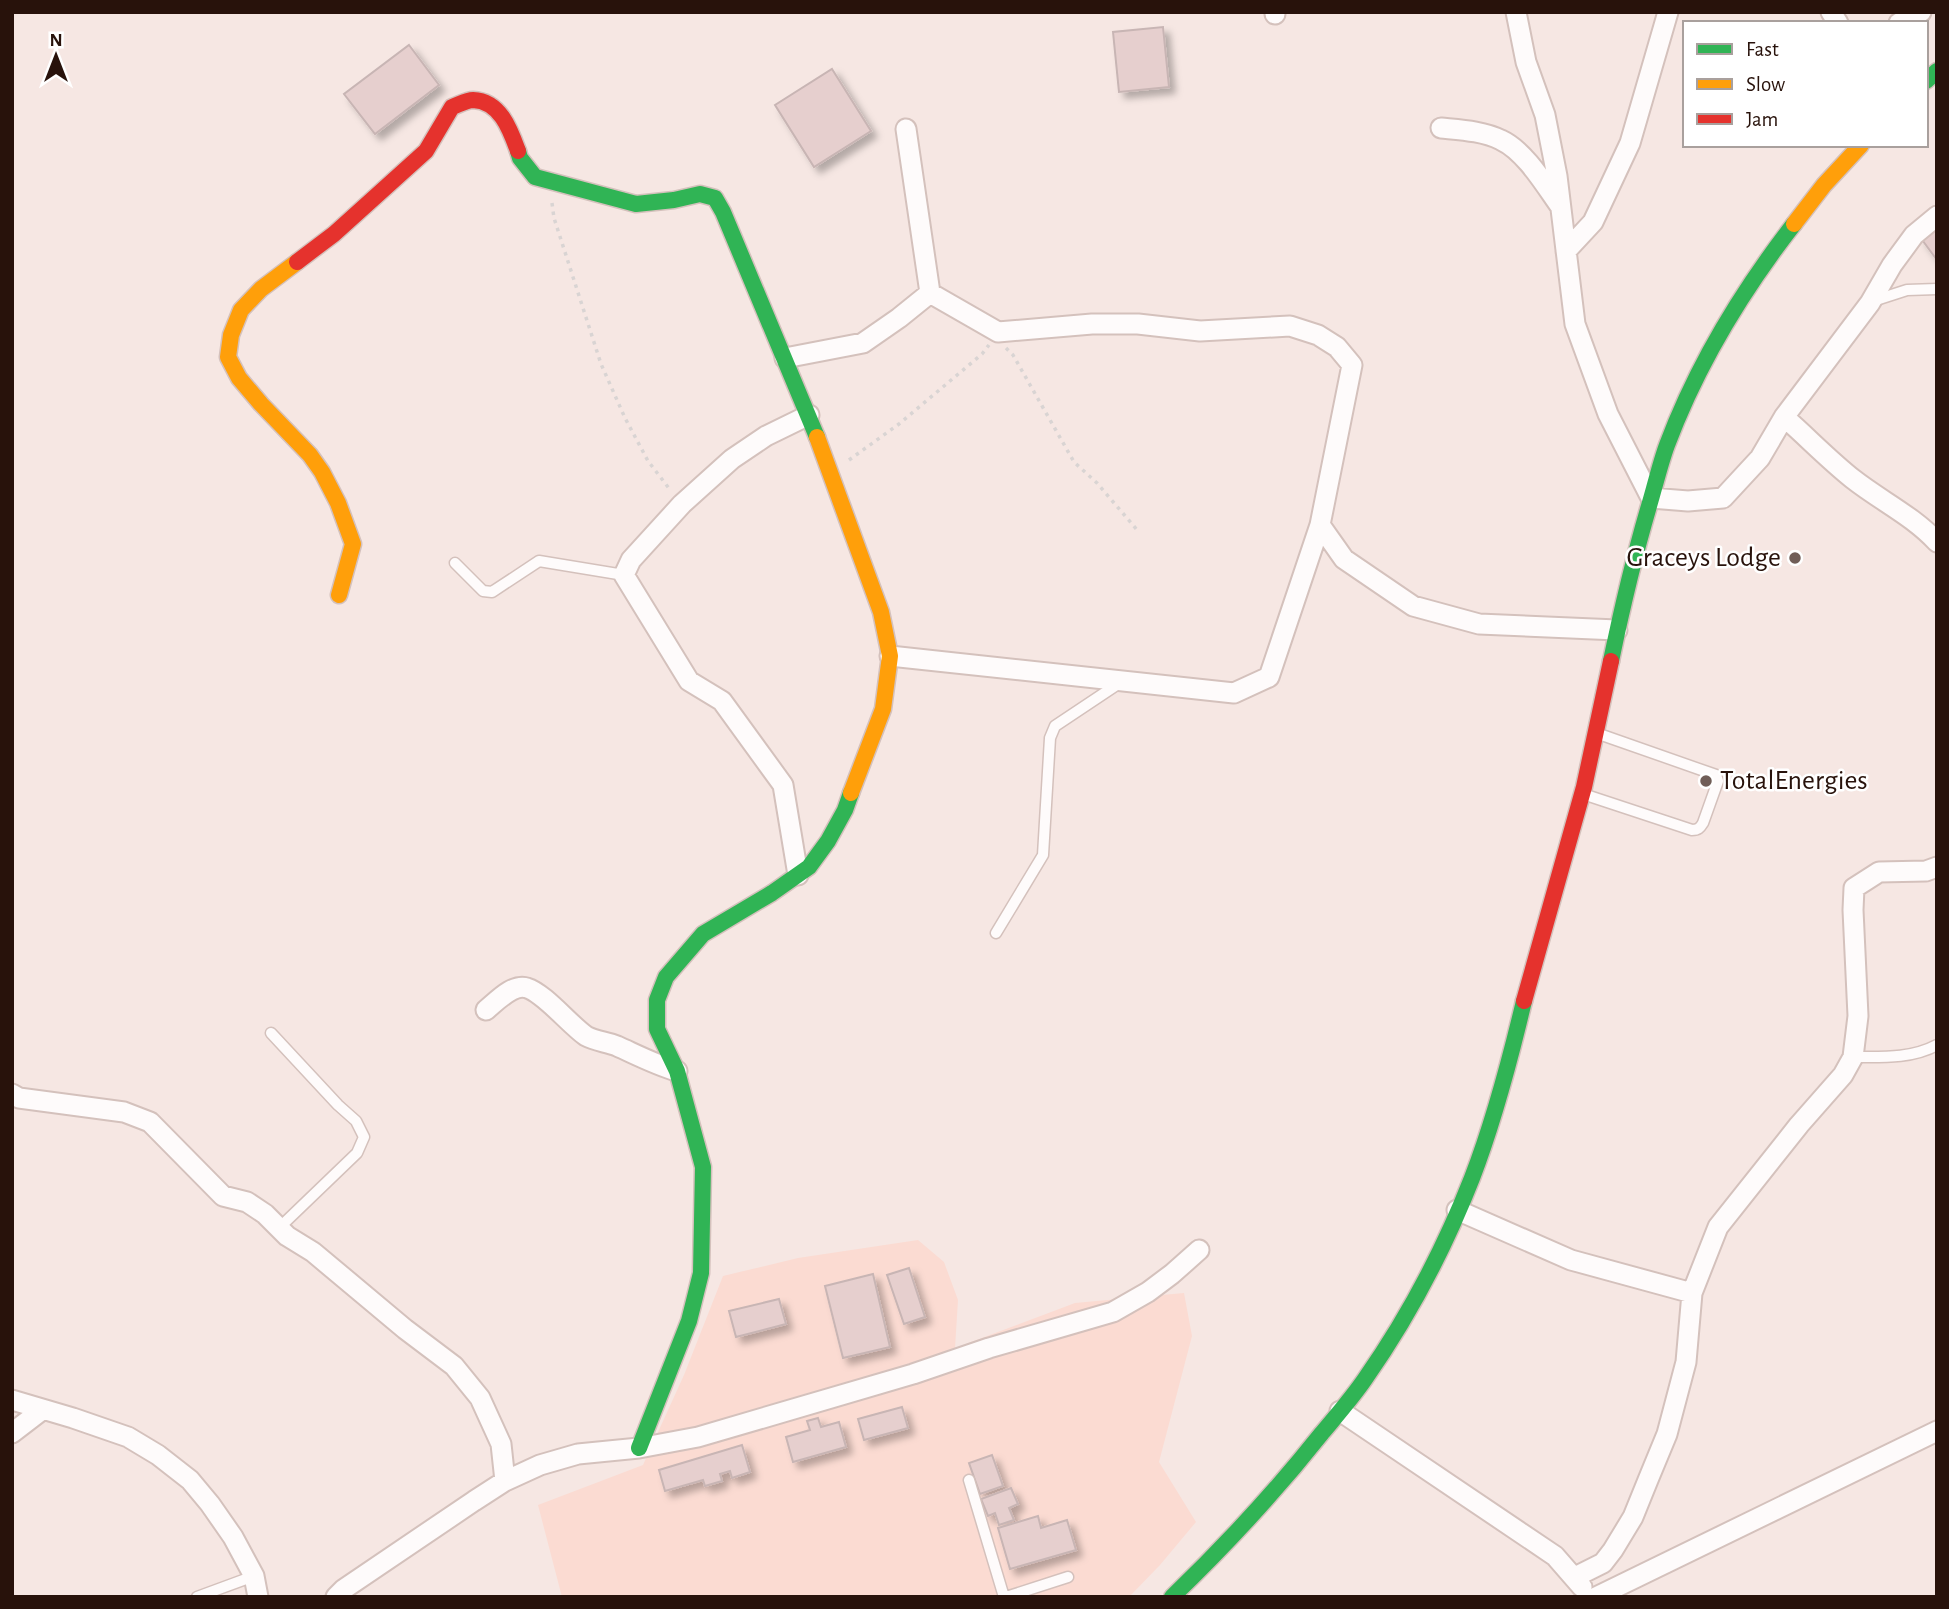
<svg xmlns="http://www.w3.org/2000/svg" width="1949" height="1609" font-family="'Alegreya Sans',sans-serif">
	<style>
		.built { fill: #fbdbd2 }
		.building { fill: #e6cfce; stroke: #c8b5b4; stroke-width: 2; filter: url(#shadow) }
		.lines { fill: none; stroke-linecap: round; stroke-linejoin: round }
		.lane-casing { stroke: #d4c1bc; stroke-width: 13 }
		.street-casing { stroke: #d4c1bc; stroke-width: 23 }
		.fast-casing { stroke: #d4c1bc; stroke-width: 19 }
		.slow-casing { stroke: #d4c1bc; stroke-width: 19 }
		.jam-casing { stroke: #d4c1bc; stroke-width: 19 }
		.path { stroke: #d9d4d3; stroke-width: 3.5; stroke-dasharray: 3.5 5; stroke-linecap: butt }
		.lane { stroke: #fefbfb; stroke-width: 10 }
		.street { stroke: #fefbfb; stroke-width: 19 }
		.fast { stroke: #30b455; stroke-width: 16 }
		.slow { stroke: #ff9f0a; stroke-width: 16 }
		.jam { stroke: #e5322d; stroke-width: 16 }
		.poi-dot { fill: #705d57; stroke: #fff; stroke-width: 2.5 }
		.labels { text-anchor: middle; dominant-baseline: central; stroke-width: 5; stroke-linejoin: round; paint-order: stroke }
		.poi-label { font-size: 28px; fill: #28120b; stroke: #fff; text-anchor: end }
	</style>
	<defs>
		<filter id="shadow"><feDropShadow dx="6" dy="6" stdDeviation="3.5" flood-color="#0004"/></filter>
	</defs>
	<rect width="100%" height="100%" fill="#f6e7e3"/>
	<path class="built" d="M918 1240 944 1262 958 1300 955 1348 1075 1303 1184 1293 1192 1336 1159 1462 1196 1522 1160 1565 1129 1597H562L538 1505 643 1465 684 1375 723 1276 798 1258Z"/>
	<path class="building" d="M1163 27 1169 87 1119 92 1113 32Z
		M409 45 439 85 375 134 344 94Z
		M832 69 871 131 814 167 775 105Z
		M1937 225V260L1920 237Z
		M909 1268 925 1317 904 1324 887 1275Z
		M873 1274 890 1347 843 1358 825 1286Z
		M779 1299 786 1324 736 1337 729 1311Z
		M902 1407 908 1428 864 1440 858 1419Z
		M818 1418 821 1427 839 1422 846 1447 793 1462 786 1437 810 1430 807 1421Z
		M742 1445 750 1472 732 1478 730 1471 720 1474 722 1481 705 1486 703 1480 665 1491 659 1470Z
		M992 1455 1003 1486 980 1494 969 1463Z
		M1011 1488 1018 1504 1009 1508 1014 1520 999 1525 995 1513 988 1516 981 1499Z
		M1038 1516 1041 1528 1067 1520 1076 1550 1010 1569 998 1528Z"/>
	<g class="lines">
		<defs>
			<path id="lane" d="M1873 301 1907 290 1937 289
				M455 563 483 591 492 592 539 561 624 575
				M1586 795 1692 830C1698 830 1700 828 1703 823L1718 781 1716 775 1599 734
				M996 933 1043 855 1050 738 1055 726 1118 684
				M271 1033 338 1105 356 1121 364 1137 357 1153 279 1228
				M1853 1057C1881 1057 1911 1059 1937 1045
				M969 1480 1004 1597
				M197 1597 254 1576
				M1006 1597 1068 1577"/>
			<path id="street" d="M1275 12V14
				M1516 12 1526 62 1545 115 1557 176 1575 324 1608 414 1651 498 1688 501 1723 498 1760 458 1784 417 1870 303 1892 265 1914 235 1937 216
				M1831 12 1838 23
				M1899 23 1921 12
				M1441 128C1461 130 1483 131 1501 140 1525 151 1545 185 1560 206
				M1566 251 1593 222 1630 143 1668 12
				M785 358 863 343 899 318 930 293 906 129
				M1784 417C1807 437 1829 460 1853 479 1881 501 1913 516 1937 542
				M1320 525 1344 559 1413 606 1479 624 1617 630
				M890 656 1234 693 1269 677 1320 525 1352 365 1337 347 1318 335 1290 326 1200 331 1138 324H1092L998 332 930 293
				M798 875 783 785 722 701 689 681 624 575 631 560 682 504 732 459 766 436 809 415
				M486 1010C496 1002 513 983 527 988 544 993 570 1025 586 1036 595 1041 607 1042 617 1046 637 1055 656 1065 677 1071
				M12 1094 19 1098 124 1112 150 1122 223 1196 247 1202 265 1214 287 1236 313 1252 405 1329 454 1366 480 1398 501 1444 505 1481
				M1457 1210 1571 1260 1692 1293
				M12 1400 73 1418 128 1437 158 1455 190 1480 210 1504 233 1537 254 1576 258 1597
				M1340 1411 1555 1556 1582 1587
				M12 1433 42 1410
				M1575 1577 1603 1563 1613 1550 1633 1517 1648 1480 1667 1434 1686 1362 1692 1293 1718 1227 1799 1125 1843 1075 1853 1057 1858 1016 1853 910 1854 888 1879 872 1926 871 1937 867
				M336 1597 344 1589 474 1501 505 1481 540 1465 578 1454 639 1448 698 1437 913 1374 989 1348 1113 1312 1148 1292 1172 1274 1199 1250
				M1596 1597 1937 1431"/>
			<path id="fast" d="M1926 81 1937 71
				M518 151 520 158 535 177 636 204 674 200 700 194 715 198 723 212 817 437
				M1611 661C1622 608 1634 557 1649 506 1655 486 1660 464 1667 445 1697 365 1742 291 1794 224
				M639 1448 689 1321 701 1273 703 1167 677 1071 657 1029V1000L666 977 703 934 772 893 809 867 828 841 845 810 851 793
				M1172 1597C1226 1545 1276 1491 1322 1433 1337 1415 1352 1398 1365 1379 1407 1319 1445 1247 1472 1178 1494 1121 1510 1060 1524 1001"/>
			<path id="slow" d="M1794 224 1824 185 1861 145
				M297 262 261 289 241 310 231 335 228 357 239 378 261 404 310 455 322 472 338 503 353 544 339 595
				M817 437 881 612 890 656 883 709 851 793"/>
			<path id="jam" d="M297 262 334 234 426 151 452 107C458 105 467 100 473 100 500 101 510 129 518 151
				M1524 1001 1584 787 1611 661"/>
		</defs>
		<use href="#lane" class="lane-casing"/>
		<use href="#street" class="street-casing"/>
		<use href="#fast" class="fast-casing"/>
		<use href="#slow" class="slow-casing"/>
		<use href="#jam" class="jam-casing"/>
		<path class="path" d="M552 203 554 218 601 364 625 418 648 461 671 491
			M1006 348 1013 355 1074 462 1097 483 1138 531
			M849 460 899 424 982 354 989 345"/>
		<use href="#lane" class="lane"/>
		<use href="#street" class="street"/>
		<use href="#fast" class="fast"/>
		<use href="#slow" class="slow"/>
		<use href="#jam" class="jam"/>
	</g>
	<g class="poi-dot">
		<circle cx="1795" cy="558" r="7"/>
		<circle cx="1706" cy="781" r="7"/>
	</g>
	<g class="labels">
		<g class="poi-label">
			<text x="1781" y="558">Graceys Lodge</text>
			<text x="1720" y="781" text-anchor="start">TotalEnergies</text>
		</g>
	</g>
	<rect width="1949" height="1609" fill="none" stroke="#28120b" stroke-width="28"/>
	<rect x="1683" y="21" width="245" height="126" fill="#ffffff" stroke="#a9a09d" stroke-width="2"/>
	<rect x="1697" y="44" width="35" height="10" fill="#30b455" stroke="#a9a09d" stroke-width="2"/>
	<text x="1746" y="56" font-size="21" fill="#28120b">Fast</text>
	<rect x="1697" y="79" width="35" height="10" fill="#ff9f0a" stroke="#a9a09d" stroke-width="2"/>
	<text x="1746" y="91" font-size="21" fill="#28120b">Slow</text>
	<rect x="1697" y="114" width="35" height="10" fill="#e5322d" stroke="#a9a09d" stroke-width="2"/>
	<text x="1746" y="126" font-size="21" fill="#28120b">Jam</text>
	<g transform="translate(56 56)" stroke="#ffffff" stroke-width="5" paint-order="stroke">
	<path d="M0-5L12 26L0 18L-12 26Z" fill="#28120b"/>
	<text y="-10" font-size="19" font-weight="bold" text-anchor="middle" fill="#28120b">N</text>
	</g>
</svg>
